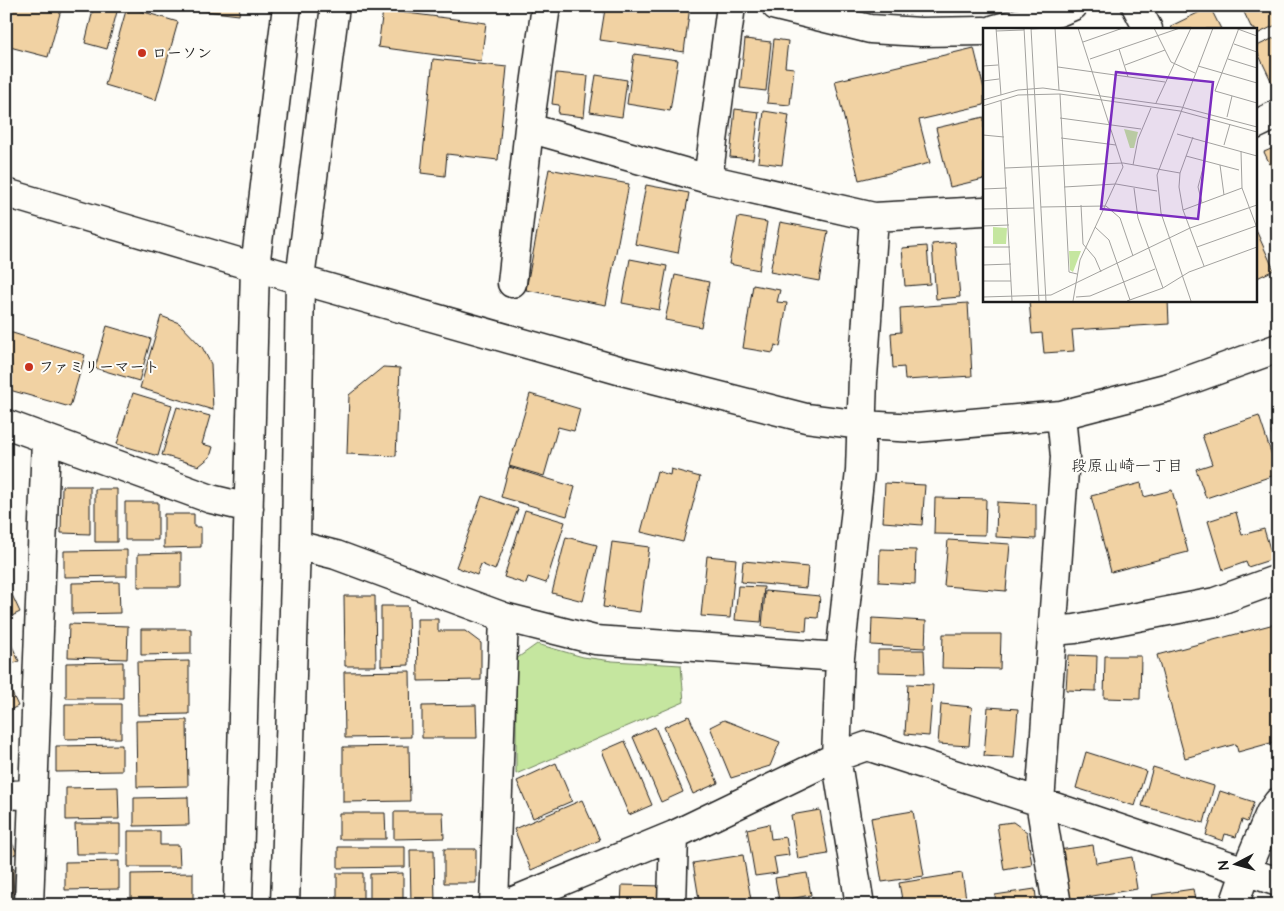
<svg xmlns="http://www.w3.org/2000/svg" width="1284" height="911" font-family="'Architects Daughter','Klee One',sans-serif">
	<style>
		.green { fill: #c5e69f; stroke: #70815e }
		.building { fill: #f1d2a3; stroke: #1c1c1c }
		.lines { fill: none; stroke-linecap: round; stroke-linejoin: round }
		.minor-casing { stroke: #1c1c1c; stroke-width: 31 }
		.minor { stroke: #fdfcf7; stroke-width: 28 }
		.poi-dot { fill: #c8321e; stroke: #fdfcf7; stroke-width: 2 }
		.labels { text-anchor: middle; dominant-baseline: central; stroke-width: 4; stroke-linejoin: round; paint-order: stroke }
		.poi-label { font-size: 15px; font-weight: bold; fill: #1c1c1c; stroke: #fdfcf7; text-anchor: start }
		.neighbourhood-label { font-size: 16px; fill: #1c1c1c; stroke: #fdfcf7 }
		.inset-road { fill: none; stroke: #a3a29f; stroke-width: 1 }
		.view { fill: #7b2cbf; fill-opacity: 0.15; stroke: #7b2cbf; stroke-width: 2.5 }
		.inset-edge { fill: none; stroke: #1c1c1c; stroke-width: 2.5 }
	</style>
	<rect width="100%" height="100%" fill="#fdfcf7"/>
	<filter id="ink" filterUnits="userSpaceOnUse"><feTurbulence type="fractalNoise" baseFrequency=".02" numOctaves="2"/><feDisplacementMap in="SourceGraphic" scale="10" xChannelSelector="R" yChannelSelector="G"/><feConvolveMatrix kernelMatrix="1 2 1 2 8 2 1 2 1" color-interpolation-filters="sRGB"/></filter>
	<g filter="url(#ink)">
		<path class="green" d="M537 644 583 657 612 661 681 665 684 702 516 774V659Z"/>
		<path class="building" d="M6 6H62L48 57 6 46Z
			M94 6 118 8 107 49 85 43Z
			M181 6H240L239 15 181 8Z
			M588 6H690L684 52 600 40 605 9Z
			M1241 6H1278V24L1255 35V29H1252Z
			M127 7 178 22 156 100 105 85Z
			M1210 7 1221 29H1172L1171 26Z
			M383 10 486 23 481 61 378 47Z
			M1278 36V90L1276 91 1255 47Z
			M745 39 771 42 766 91 740 88Z
			M774 39 788 41 785 67 794 68 790 105 767 103Z
			M974 48 984 89V105L919 120 930 163 859 180 835 81Z
			M634 54 678 60 670 111 627 104Z
			M433 59 507 67 498 160 447 154 445 176 421 173Z
			M556 73 588 76 584 117 558 114 559 105 552 104Z
			M596 75 627 80 622 117 590 112Z
			M735 109 759 112 753 159 730 157Z
			M764 111 789 115 782 165 758 162Z
			M984 117V179L950 187 936 128Z
			M1278 146V181L1264 152Z
			M549 169 629 184 606 305 526 290Z
			M646 185 689 193 678 253 635 244Z
			M738 217 767 222 759 270 729 264Z
			M780 222 828 231 819 281 770 272Z
			M1255 228 1274 270 1255 279Z
			M955 242 960 297 936 299 932 244Z
			M927 246 930 284 905 286 902 248Z
			M630 259 667 266 659 310 622 303Z
			M675 275 709 282 701 327 665 320Z
			M753 285 780 290 777 302 787 303 780 347 775 345 773 353 743 348Z
			M1029 300H1168L1169 324 1072 330 1074 351 1044 353 1042 333 1032 334Z
			M968 303 972 376 905 380 904 367 893 368 891 333 901 332 900 308Z
			M161 316 179 323 202 347 211 364 213 410 140 388Z
			M107 326 151 339 139 381 95 368Z
			M6 331 85 355 70 407 6 389Z
			M383 367 400 368 396 456 347 454 349 395Z
			M133 393 172 405 158 456 117 444Z
			M530 394 580 409 574 431 558 427 544 476 509 466Z
			M177 407 210 416 202 444 213 447 210 457 199 466 162 455Z
			M1259 416 1278 474 1206 498 1196 469 1212 464 1202 435Z
			M1278 429V449L1271 432Z
			M509 467 575 487 567 516 501 497Z
			M671 469 700 477 683 542 641 532 657 471 670 475Z
			M885 483 925 485 922 525 883 522Z
			M1141 483 1144 497 1172 490 1188 552 1111 572 1091 496Z
			M62 486H90V534L61 533Z
			M95 489H117V542H95Z
			M482 496 518 509 495 570 481 564 477 575 456 567Z
			M935 498 986 499 985 535 934 534Z
			M125 502H158V540H125Z
			M997 502 1036 504V539L996 537Z
			M525 510 565 522 546 583 528 577 526 584 504 577Z
			M1236 512 1242 535 1264 529 1273 559 1248 567 1246 562 1223 570 1208 521Z
			M164 514H194V527H201V547L164 548Z
			M566 537 597 545 583 601 552 593Z
			M948 540 1010 544 1006 591 944 586Z
			M612 542 649 547 640 612 603 607Z
			M880 549 916 550 915 584 879 582Z
			M127 550V576L64 577V551Z
			M181 553V587H138V554Z
			M707 556 736 559 730 618 701 616Z
			M743 561 808 567 806 588 741 582Z
			M6 582 20 612 6 619Z
			M119 582 120 613 72 614V583Z
			M738 586 764 587 761 622 735 620Z
			M765 591 820 596 818 618 807 617 806 631 762 627Z
			M344 596H375L376 666H345Z
			M381 606H408L409 665 381 666Z
			M872 618 926 621 925 648 871 645Z
			M417 619H438V631H465L481 643V680L418 681Z
			M1278 623V741L1238 752 1236 744 1185 758 1157 655Z
			M69 624 128 626 127 659 68 657Z
			M141 629H191V654L141 655Z
			M6 633 19 661 6 667Z
			M943 634H1001L1000 669 942 668Z
			M878 650H924L925 673 878 672Z
			M1068 655 1097 656 1096 691 1066 690Z
			M1105 656H1141L1140 699 1104 698Z
			M189 661V714L138 715 137 662Z
			M123 662V698H66V663Z
			M410 671 411 737 345 738 344 672Z
			M6 680 18 706 6 712Z
			M908 684 933 685 929 736 905 734Z
			M65 704H121V738L65 739Z
			M941 704 972 707 969 746 938 744Z
			M476 705 477 738H422V706Z
			M988 707 1018 709 1014 758 984 756Z
			M689 716 718 783 693 794 664 727Z
			M187 720 188 786 137 787 136 721Z
			M724 720 780 742 770 766 731 778 710 727Z
			M655 727 683 792 661 802 633 737Z
			M625 741 652 805 629 815 602 751Z
			M122 745V771L56 772V746Z
			M409 746 410 801 343 802V747Z
			M1086 752 1146 771 1135 806 1076 788Z
			M556 763 572 801 533 818 517 781Z
			M1153 767 1214 786 1204 823 1142 806Z
			M118 787 119 819 66 820V788Z
			M1220 791 1254 802 1247 822 1242 820 1236 837 1225 834 1223 841 1206 835Z
			M188 797 189 825 134 826V798Z
			M582 800 600 840 531 870 514 829Z
			M820 810 828 854 798 859 791 815Z
			M913 811 924 876 882 882 871 818Z
			M394 812H443L444 838 394 839Z
			M339 813H385L386 839H339Z
			M1013 822 1027 832 1032 865 1004 870 997 824Z
			M75 824H120V854H76Z
			M769 824 771 839 786 837 789 855 774 857 777 873 755 876 747 829Z
			M6 831 17 853 6 858Z
			M128 831H160V845H179L180 867H128Z
			M1093 845 1096 863 1132 857 1137 889 1067 900 1059 850Z
			M338 847H405V867L338 868Z
			M444 849H476V883H444Z
			M410 850H434L435 904H411Z
			M743 855 752 905H700L693 863Z
			M119 861V889L65 890V862Z
			M14 868 13 903 6 905V872Z
			M193 873V905H131V874Z
			M337 873H363V905H337Z
			M403 873V905H370V874Z
			M807 873 811 895 779 901 775 878Z
			M962 873 967 905H903L899 883Z
			M622 885 663 886 662 905H621Z
			M1035 889 1037 905H996L995 895Z
			M1193 889 1196 905H1154L1152 895Z
			M813 898 814 905H778Z
			M61 902 113 903V905H61Z"/>
		<g class="lines">
			<defs>
				<path id="minor" d="M776 6 870 29 921 32 984 31
					M1136 6 1148 29
					M995 29 1059 12 1073 6
					M1255 125 1278 114
					M529 128 708 179 874 217 984 211
					M708 179 731 6
					M6 193 255 267 622 371 806 418 862 425 916 428 1061 415 1173 386 1278 348
					M512 283 529 128 546 6
					M6 424 211 499 249 508
					M296 545 336 555 504 617 595 640 840 657
					M1053 631 1075 629 1215 602 1278 579
					M6 795 33 794
					M29 905 46 439
					M238 905 255 267 287 6
					M285 905 296 545 300 279 335 6
					M494 905 504 617
					M504 905 674 835 836 757 867 746 1040 802 1278 882
					M672 905 674 835
					M860 905 836 757 840 657 860 471 863 377 874 217
					M1057 905 1040 802 1065 457 1061 415
					M1234 905 1246 870 1270 813 1278 802"/>
			</defs>
			<use href="#minor" class="minor-casing"/>
			<use href="#minor" class="minor"/>
		</g>
	</g>
	<g class="poi-dot">
		<circle cx="142" cy="53" r="5"/>
		<circle cx="29" cy="367" r="5"/>
	</g>
	<g class="labels">
		<g class="poi-label">
			<text x="152" y="53">ローソン</text>
			<text x="39" y="367">ファミリーマート</text>
		</g>
		<g class="neighbourhood-label">
			<text x="1127" y="466">段原山崎一丁目</text>
		</g>
	</g>
	<g transform="translate(983 28)">
		<rect width="274" height="274" fill="#fdfcf7"/>
		<path d="M141 101 155 104 151 120H147ZM10 199 24 200 23 216H10ZM86 223H98L90 244 87 242Z" fill="#c5e69f"/>
		<path class="inset-road" d="M13 0 18 67M41 0 56 273M48 0 63 273M72 0 76 62M171 0 188 34 212 45M252 0 274 8M256 0 232 63 274 75M48 1 66 0M13 3 41 2M100 14 140 0M251 16 274 24M136 21 145 49M107 31 197 0M245 31 274 40M142 37 182 22M0 38 15 37M215 38 274 55M75 39 182 54M0 53 16 51M77 66 86 244 94 246M0 72 35 62 60 60 198 79 274 99M18 73 29 273M173 75 208 0M0 78 35 67 77 66 197 83 274 104M244 89 249 68M77 90 158 101M194 106 274 128M0 107 21 109M210 109 197 145 196 159 200 182 221 238M78 110 133 117M241 117 247 96M258 123 259 160 274 200M203 128 256 142M150 137 155 111 168 80M237 137 241 167M22 140 140 135 197 145M81 159 133 156 174 163M151 160 155 190 180 260M0 161 24 160M219 175 215 159 222 133M98 177 100 216 112 230 118 244M58 179 123 178 137 190 150 228M0 181 51 180M200 182 259 160M0 198 26 197M112 199 126 212 147 272M0 219H27M214 219 273 198M0 237 28 236M0 253H28M0 269 68 267 207 200 274 177M93 269 107 268 172 241M90 273 97 232 140 139 95 0M144 273 180 260 206 244 274 219M208 273 178 185 174 147 230 0"/>
		<path class="view" d="M133 44 230 54 215 191 118 181Z"/>
		<rect width="274" height="274" class="inset-edge"/>
	</g>
	<rect width="1284" height="911" fill="none" stroke="#fdfcf7" stroke-width="25"/>
	<rect x="12" y="12" width="1259" height="886" fill="none" stroke="#1c1c1c" stroke-width="2" filter="url(#ink)"/>
	<g transform="translate(1236 864) rotate(264)" stroke="#fdfcf7" stroke-width="4" paint-order="stroke">
	<path d="M0-4L9 19L0 12L-9 19Z" fill="#1c1c1c"/>
	<text y="-8" font-size="14" font-weight="bold" text-anchor="middle" fill="#1c1c1c">N</text>
	</g>
</svg>
